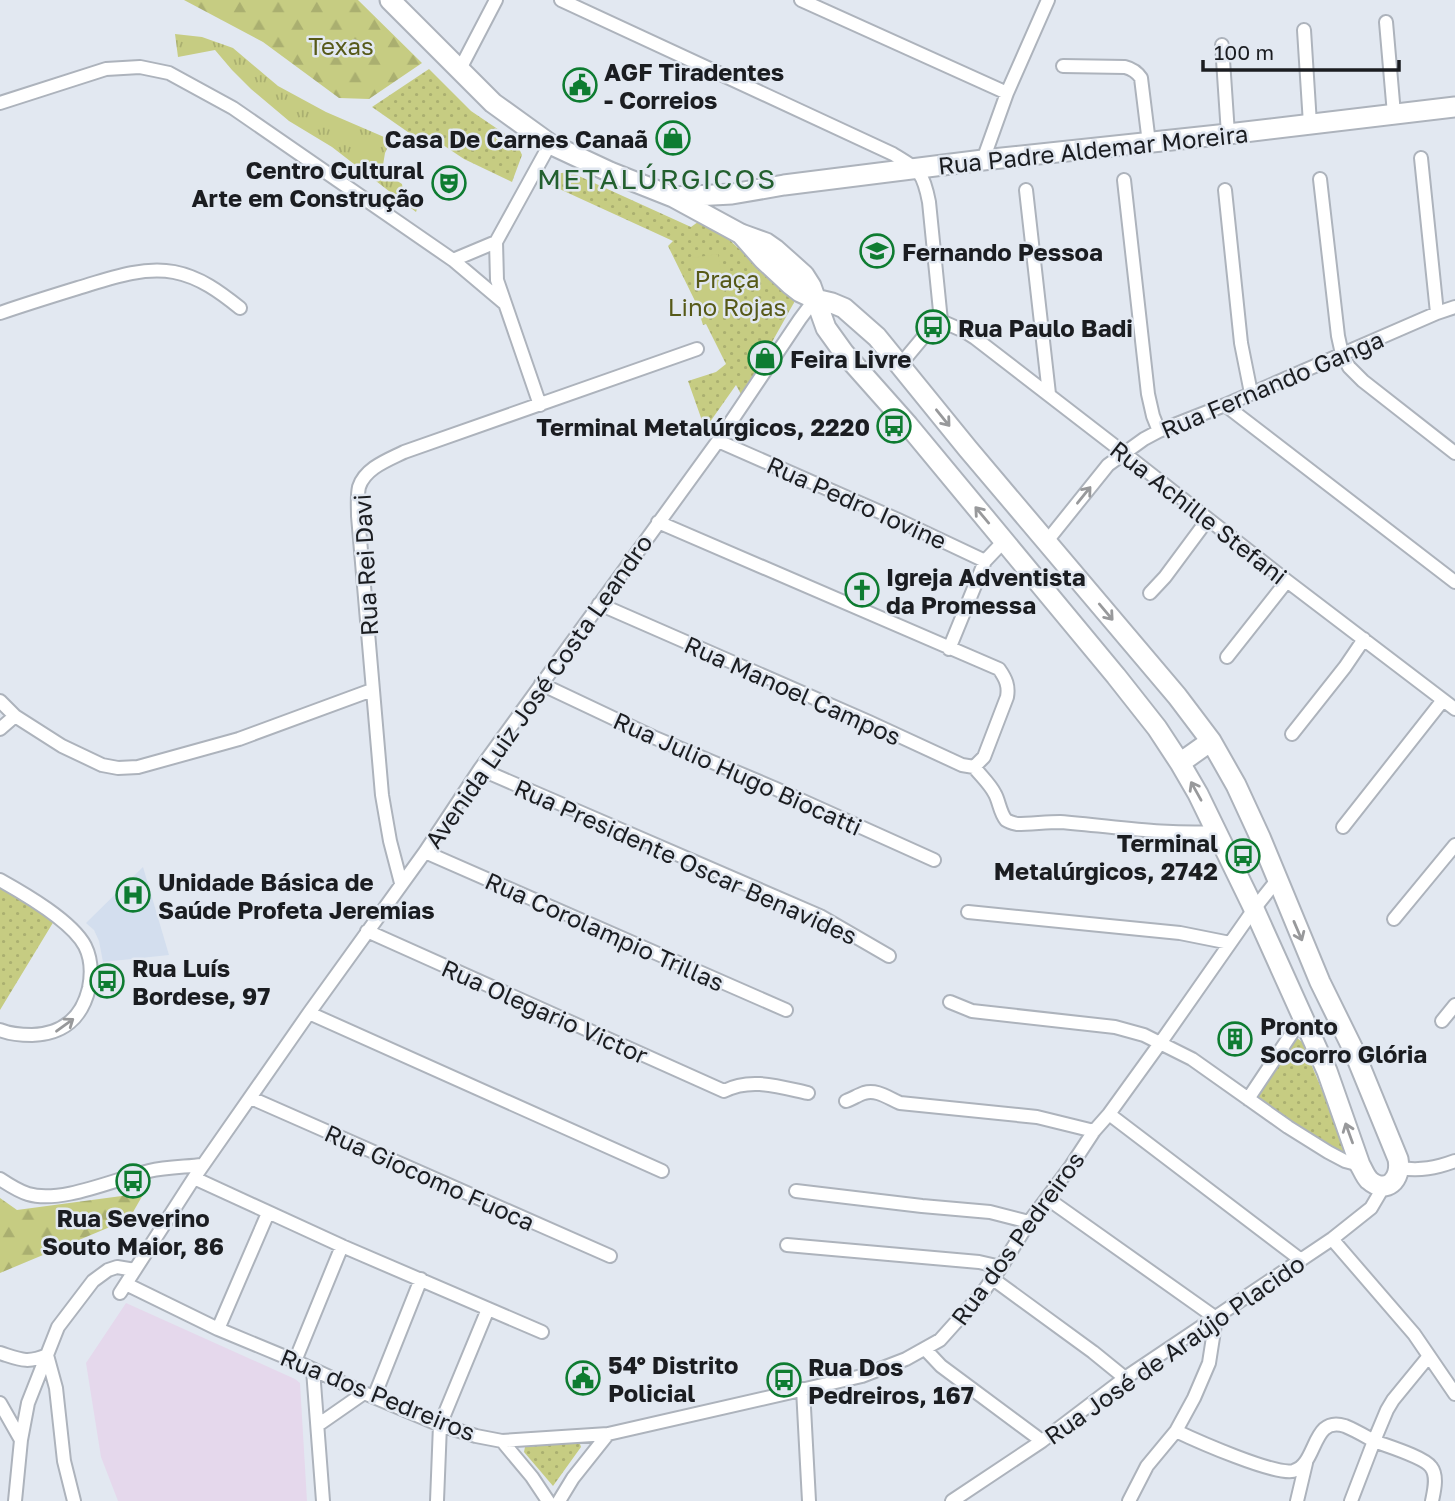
<svg xmlns="http://www.w3.org/2000/svg" width="1455" height="1501" font-family="'Golos Text',sans-serif">
	<style>
		.built { fill: #d3deee }
		.education { fill: #e5d8ec }
		.grass { fill: url(#grass-tufts) }
		.forest { fill: url(#forest-firs) }
		.park { fill: url(#park-dots) }
		.pitch { fill: #c6cc82 }
		.lines { fill: none; stroke-linecap: round; stroke-linejoin: round }
		.street-casing { stroke: #adb3bc; stroke-width: 16 }
		.secondary-casing { stroke: #adb3bc; stroke-width: 23 }
		.street { stroke: #fff; stroke-width: 12 }
		.secondary { stroke: #fff; stroke-width: 19 }
		.oneway { stroke: #98999b }
		.labels { text-anchor: middle; dominant-baseline: central; stroke-width: 5; stroke-linejoin: round; paint-order: stroke }
		.park-label { font-size: 24px; fill: #565918; stroke: #e2e8f1 }
		.poi-label { font-size: 24px; font-weight: bold; fill: #1b1d21; stroke: #e2e8f1; text-anchor: start }
		.street-label { font-size: 24px; fill: #1b1d21; stroke: #e2e8f1 }
		.quarter-label { font-size: 28px; letter-spacing: 2px; fill: #23602f; stroke: #e2e8f1 }
	</style>
	<defs>
		<pattern id="grass-tufts" width="24" height="20" patternUnits="userSpaceOnUse" patternTransform="scale(1.75)"><rect width="24" height="20" fill="#c6cc82"/><path d="M3 7l-1-3M5 7V3M7 7l1-3M15 17l-1-3M17 17v-4M19 17l1-3" fill="none" stroke="#aaaf70"/></pattern>
		<pattern id="forest-firs" width="22" height="20" patternUnits="userSpaceOnUse" patternTransform="scale(1.75)"><rect width="22" height="20" fill="#c6cc82"/><path d="M5 1l3.5 6h-7zM16 11l3.5 6h-7z" fill="#aaaf70"/></pattern>
		<pattern id="park-dots" width="8" height="8" patternUnits="userSpaceOnUse" patternTransform="scale(1.75)"><rect width="8" height="8" fill="#c6cc82"/><path d="M2 2h.1M6 6h.1" fill="none" stroke="#aaaf70" stroke-width="1.8" stroke-linecap="round"/></pattern>
	</defs>
	<rect width="100%" height="100%" fill="#e2e8f1"/>
	<path class="built" d="M143 867 169 955 103 962 99 941 94 930 86 923Z"/>
	<path class="education" d="M126 1303 295 1379 300 1383 307 1501H118L101 1457 86 1363Z"/>
	<path class="grass" d="M175 34 202 37 233 48 278 86 326 112 391 140 385 153 382 171 402 184 403 191 420 200 416 212 332 147 289 121 251 89 232 70 215 50 178 57Z"/>
	<path class="forest" d="M184 0H358L422 63 369 99 339 98 263 42Z
		M144 1193 129 1219 0 1273V1198L17 1210Z"/>
	<path class="park" d="M429 69 471 111 505 134 517 144 522 155 512 182 464 159 431 137H415L372 107Z
		M570 172 691 227 702 219 719 230 737 247 772 273 796 299 742 396 736 385 705 429 688 381 716 372 726 364 706 324 703 325 696 303 668 246 673 241 542 181 553 174Z
		M0 886 54 921 0 1010Z
		M1297 1038 1302 1042 1346 1148 1344 1152 1340 1153 1252 1099 1293 1039Z
		M576 1442 580 1444 581 1447 553 1486 524 1452 525 1447Z"/>
	<path class="pitch" d="M718 254 727 305 701 309 692 258Z"/>
	<g class="lines">
		<defs>
			<path id="street" d="M561 0 893 154C919 170 923 171 929 202L941 321
				M801 0 1007 93
				M1386 22 1394 114
				M1304 30 1310 124
				M1222 45 1228 134
				M1063 66 1125 67C1133 69 1137 72 1141 78L1149 143
				M460 69 496 0
				M0 103 106 69 140 67 169 73 233 108 453 260 496 242
				M1421 158 1437 313
				M983 160 1007 93 1048 0
				M1320 179 1338 336 1342 354 1349 367 1363 381 1455 453
				M1124 180 1148 394 1153 416 1159 431
				M1026 190 1049 394
				M1225 190 1241 343 1251 393
				M453 260 504 303
				M0 313C26 304 52 296 78 288 108 279 142 266 174 272 200 277 220 292 240 308
				M941 321 964 331 975 338 1124 453 1287 581 1455 709
				M900 365 925 335 941 321
				M540 405 497 280 496 242 550 144
				M1225 405 1455 582
				M718 441 896 519 985 561
				M1047 541 1108 465 1144 439 1159 431 1225 405 1437 313 1455 307
				M1150 593 1165 577 1208 519
				M599 604 869 722 962 765 974 767 984 757 1007 697C1009 686 1006 679 999 669L658 522
				M949 649 985 561 1004 541
				M1227 657 1287 581
				M541 684 653 737 774 788 934 860
				M0 701 15 716 62 746 102 765 118 768 138 767 239 739 372 690
				M0 729 15 716
				M1292 734 1345 667 1364 639
				M974 767C981 776 990 784 995 794 999 801 1000 813 1006 820 1009 822 1013 823 1017 824 1031 824 1046 822 1060 822 1112 826 1164 835 1216 832
				M480 769 820 916 889 956
				M1343 827 1443 700
				M425 852 786 1010
				M0 880C25 894 72 921 85 946 92 960 92 973 89 988 82 1018 63 1034 32 1035 21 1035 10 1034 0 1030
				M401 883 390 841 382 795 358 516C358 506 357 496 359 487 365 468 388 460 404 452L697 349
				M968 912 1180 933 1230 943
				M1394 919 1455 845
				M367 931 724 1091C751 1077 780 1087 808 1093
				M950 1002 972 1011 1115 1027 1144 1035 1192 1059 1288 1127 1328 1152 1345 1161 1360 1165
				M309 1013 662 1171
				M1442 1021 1455 1005
				M251 1098 610 1256
				M1248 1099 1302 1018
				M846 1101C852 1099 858 1095 864 1093 877 1089 888 1098 900 1103L1037 1117 1094 1131
				M1109 1114 1301 1260
				M1400 1168C1420 1171 1436 1168 1455 1161
				M194 1178 342 1246 542 1332
				M0 1179C9 1185 18 1191 28 1194 61 1204 115 1179 149 1171 166 1167 185 1167 202 1165
				M796 1191 922 1206 990 1212 1029 1222
				M1048 1199 1216 1318 1209 1363 1194 1398 1176 1431 1147 1466 1129 1501
				M1332 1239 1414 1334 1455 1394
				M787 1245 979 1262 1001 1267
				M993 1279 1093 1352 1125 1378
				M126 1284 218 1329 295 1361 364 1393 440 1425 476 1436 502 1441 608 1434 862 1376 906 1359 940 1340 983 1292 1001 1267 1029 1222 1071 1166 1094 1131 1109 1114 1161 1042 1254 909 1277 880
				M120 1293 194 1178 309 1013 425 852 480 769 718 441 800 319 815 299
				M218 1329 268 1213
				M925 1349 941 1366 1042 1441
				M0 1353C19 1359 27 1364 47 1355L56 1388 64 1461 74 1501
				M1429 1356 1393 1400 1387 1410 1374 1441C1387 1446 1424 1457 1431 1467 1438 1476 1434 1491 1432 1501
				M295 1361 342 1246
				M313 1370 323 1501
				M803 1389 809 1501
				M374 1397 421 1279
				M0 1403 21 1440
				M318 1425 364 1393
				M1176 1431C1197 1441 1274 1475 1293 1471 1318 1465 1311 1415 1345 1426 1355 1430 1365 1436 1374 1441L1351 1501
				M502 1441 532 1477 548 1501
				M15 1501 21 1440 28 1403 58 1327 93 1281 108 1270 117 1267 135 1270
				M437 1501 440 1425 488 1309
				M559 1501 573 1478 608 1434
				M952 1501 1042 1441 1125 1378 1332 1239 1371 1208 1384 1186
				M1297 1501 1306 1463"/>
			<path id="secondary" d="M390 0 493 103 550 144 610 172 673 197 741 234 766 243 776 250 804 275 811 286 826 328 844 353 908 425 1116 676 1157 728 1180 763 1198 794 1254 909 1327 1071 1360 1165C1363 1170 1365 1176 1369 1180 1386 1195 1402 1180 1398 1159L1353 1049 1320 982 1260 837 1236 785 1211 741 1177 696 968 449 877 337 844 308 832 303 815 299 800 292 791 285 763 259 741 234
				M674 197 732 194 784 185 983 160 1228 134 1455 107
				M1180 763 1211 741"/>
		</defs>
		<use href="#street" class="street-casing"/>
		<use href="#secondary" class="secondary-casing"/>
		<use href="#street" class="street"/>
		<use href="#secondary" class="secondary"/>
	</g>
	<defs><path id="oneway-shaft" d="M-6 0H5M1.5-3L5.5 0L1.5 3" fill="none" stroke-width="1.6" stroke-linecap="round" stroke-linejoin="round" transform="scale(1.75)"/></defs>
	<g class="oneway">
		<use href="#oneway-shaft" transform="translate(943 418) rotate(51)"/>
		<use href="#oneway-shaft" transform="translate(1084 495) rotate(-51)"/>
		<use href="#oneway-shaft" transform="translate(982 515) rotate(-130)"/>
		<use href="#oneway-shaft" transform="translate(1106 612) rotate(50)"/>
		<use href="#oneway-shaft" transform="translate(1196 791) rotate(-119)"/>
		<use href="#oneway-shaft" transform="translate(1298 931) rotate(67)"/>
		<use href="#oneway-shaft" transform="translate(65 1025) rotate(-36)"/>
		<use href="#oneway-shaft" transform="translate(1349 1133) rotate(-110)"/>
	</g>
	<defs>
		<symbol id="civic-ring" viewBox="-11 -11 22 22"><circle r="9.5" fill="#e2e8f1" stroke="#0e7c31" stroke-width="1.5"/><path d="M-.6-6.5H3V-4.5H.6V-3L4-1V1h2V6H-6V1h2V-1L-.6-3ZM-1.2 2.5V6h2.4V2.5Z" fill="#0e7c31"/></symbol>
		<symbol id="shop-ring" viewBox="-11 -11 22 22"><circle r="9.5" fill="#e2e8f1" stroke="#0e7c31" stroke-width="1.5"/><path d="M-5-2.5h2.3a2.7 3.5 0 0 1 5.4 0H5L5.5 6h-11ZM-1.5-2.5h3a1.5 2.3 0 0 0-3 0Z" fill="#0e7c31"/></symbol>
		<symbol id="theatre-ring" viewBox="-11 -11 22 22"><circle r="9.5" fill="#e2e8f1" stroke="#0e7c31" stroke-width="1.5"/><path d="M-5-5.5Q0-4 5-5.5V0Q5 5 0 6Q-5 5-5 0ZM-3.3-2.5H-1v1.5H-3.3ZM1-2.5H3.3v1.5H1ZM-2.8 1Q0 5.5 2.8 1Z" fill="#0e7c31"/></symbol>
		<symbol id="school-ring" viewBox="-11 -11 22 22"><circle r="9.5" fill="#e2e8f1" stroke="#0e7c31" stroke-width="1.5"/><path d="M0-5L7-2L0 1L-7-2ZM-4 1L0 2.5L4 1V4Q0 6-4 4Z" fill="#0e7c31"/></symbol>
		<symbol id="bus-ring" viewBox="-11 -11 22 22"><circle r="9.5" fill="#e2e8f1" stroke="#0e7c31" stroke-width="1.5"/><path d="M-5-6H5V4H4V6H2V4H-2V6H-4V4H-5ZM-3.5-4V0h7V-4ZM-3.5 1.2v1.5H-2V1.2ZM2 1.2v1.5H3.5V1.2Z" fill="#0e7c31"/></symbol>
		<symbol id="church-ring" viewBox="-11 -11 22 22"><circle r="9.5" fill="#e2e8f1" stroke="#0e7c31" stroke-width="1.5"/><path d="M-1.2-6h2.4v3.5h3.3v2.4h-3.3V6h-2.4V-.1h-3.3v-2.4h3.3Z" fill="#0e7c31"/></symbol>
		<symbol id="hospital-ring" viewBox="-11 -11 22 22"><circle r="9.5" fill="#e2e8f1" stroke="#0e7c31" stroke-width="1.5"/><path d="M-5-5h3v3.5h4V-5h3V5h-3V1.5h-4V5h-3Z" fill="#0e7c31"/></symbol>
		<symbol id="building-ring" viewBox="-11 -11 22 22"><circle r="9.5" fill="#e2e8f1" stroke="#0e7c31" stroke-width="1.5"/><path d="M-4-6H4V6H1V3H-1V6H-4ZM-2.5-4.3h1.7v1.8h-1.7ZM.8-4.3h1.7v1.8H.8ZM-2.5-1h1.7V.8h-1.7ZM.8-1h1.7V.8H.8Z" fill="#0e7c31"/></symbol>
	</defs>
	<g fill-rule="evenodd">
		<use href="#civic-ring" x="561" y="66" width="38" height="38"/>
		<use href="#shop-ring" x="654" y="119" width="38" height="38"/>
		<use href="#theatre-ring" x="430" y="164" width="38" height="38"/>
		<use href="#school-ring" x="858" y="232" width="38" height="38"/>
		<use href="#bus-ring" x="914" y="308" width="38" height="38"/>
		<use href="#shop-ring" x="746" y="339" width="38" height="38"/>
		<use href="#bus-ring" x="875" y="407" width="38" height="38"/>
		<use href="#church-ring" x="843" y="571" width="38" height="38"/>
		<use href="#bus-ring" x="1224" y="837" width="38" height="38"/>
		<use href="#hospital-ring" x="114" y="876" width="38" height="38"/>
		<use href="#bus-ring" x="88" y="962" width="38" height="38"/>
		<use href="#building-ring" x="1216" y="1020" width="38" height="38"/>
		<use href="#bus-ring" x="114" y="1162" width="38" height="38"/>
		<use href="#civic-ring" x="564" y="1359" width="38" height="38"/>
		<use href="#bus-ring" x="765" y="1361" width="38" height="38"/>
	</g>
	<g class="labels">
		<g class="park-label">
			<text x="341" y="45">Texas</text>
			<text x="727" y="278">Praça<tspan x="727" dy="28">Lino Rojas</tspan></text>
		</g>
		<g class="poi-label">
			<text x="604" y="71">AGF Tiradentes<tspan x="604" dy="28">- Correios</tspan></text>
			<text x="648" y="138" text-anchor="end">Casa De Carnes Canaã</text>
			<text x="424" y="169" text-anchor="end">Centro Cultural<tspan x="424" dy="28">Arte em Construção</tspan></text>
			<text x="902" y="251">Fernando Pessoa</text>
			<text x="958" y="327">Rua Paulo Badi</text>
			<text x="790" y="358">Feira Livre</text>
			<text x="870" y="426" text-anchor="end">Terminal Metalúrgicos, 2220</text>
			<text x="886" y="576">Igreja Adventista<tspan x="886" dy="28">da Promessa</tspan></text>
			<text x="1218" y="842" text-anchor="end">Terminal<tspan x="1218" dy="28">Metalúrgicos, 2742</tspan></text>
			<text x="158" y="881">Unidade Básica de<tspan x="158" dy="28">Saúde Profeta Jeremias</tspan></text>
			<text x="132" y="967">Rua Luís<tspan x="132" dy="28">Bordese, 97</tspan></text>
			<text x="1260" y="1025">Pronto<tspan x="1260" dy="28">Socorro Glória</tspan></text>
			<text x="133" y="1217" text-anchor="middle">Rua Severino<tspan x="133" dy="28">Souto Maior, 86</tspan></text>
			<text x="608" y="1364">54° Distrito<tspan x="608" dy="28">Policial</tspan></text>
			<text x="808" y="1366">Rua Dos<tspan x="808" dy="28">Pedreiros, 167</tspan></text>
		</g>
		<g class="street-label">
			<text transform="translate(1093 149) rotate(-6)">Rua Padre Aldemar Moreira</text>
			<text transform="translate(1272 384) rotate(-23)">Rua Fernando Ganga</text>
			<text transform="translate(857 502) rotate(24)">Rua Pedro Iovine</text>
			<text transform="translate(1199 512) rotate(38)">Rua Achille Stefani</text>
			<text transform="translate(365 565) rotate(-93)">Rua Rei Davi</text>
			<text transform="translate(793 690) rotate(24)">Rua Manoel Campos</text>
			<text transform="translate(538 691) rotate(-55)">Avenida Luiz José Costa Leandro</text>
			<text transform="translate(738 773) rotate(24)">Rua Julio Hugo Biocatti</text>
			<text transform="translate(686 861) rotate(24)">Rua Presidente Oscar Benavides</text>
			<text transform="translate(605 931) rotate(24)">Rua Corolampio Trillas</text>
			<text transform="translate(545 1011) rotate(24)">Rua Olegario Victor</text>
			<text transform="translate(430 1177) rotate(24)">Rua Giocomo Fuoca</text>
			<text transform="translate(1017 1238) rotate(-54)">Rua dos Pedreiros</text>
			<text transform="translate(1174 1349) rotate(-35)">Rua José de Araújo Placido</text>
			<text transform="translate(378 1394) rotate(22)">Rua dos Pedreiros</text>
		</g>
		<g class="quarter-label">
			<text x="657" y="178">METALÚRGICOS</text>
		</g>
	</g>
	<path d="M1203 60v10h196v-10" fill="none" stroke="#1b1d21" stroke-width="3.5"/>
	<text x="1214" y="60" font-size="21" fill="#1b1d21" stroke="#e2e8f1" stroke-width="5" paint-order="stroke">100 m</text>
</svg>
